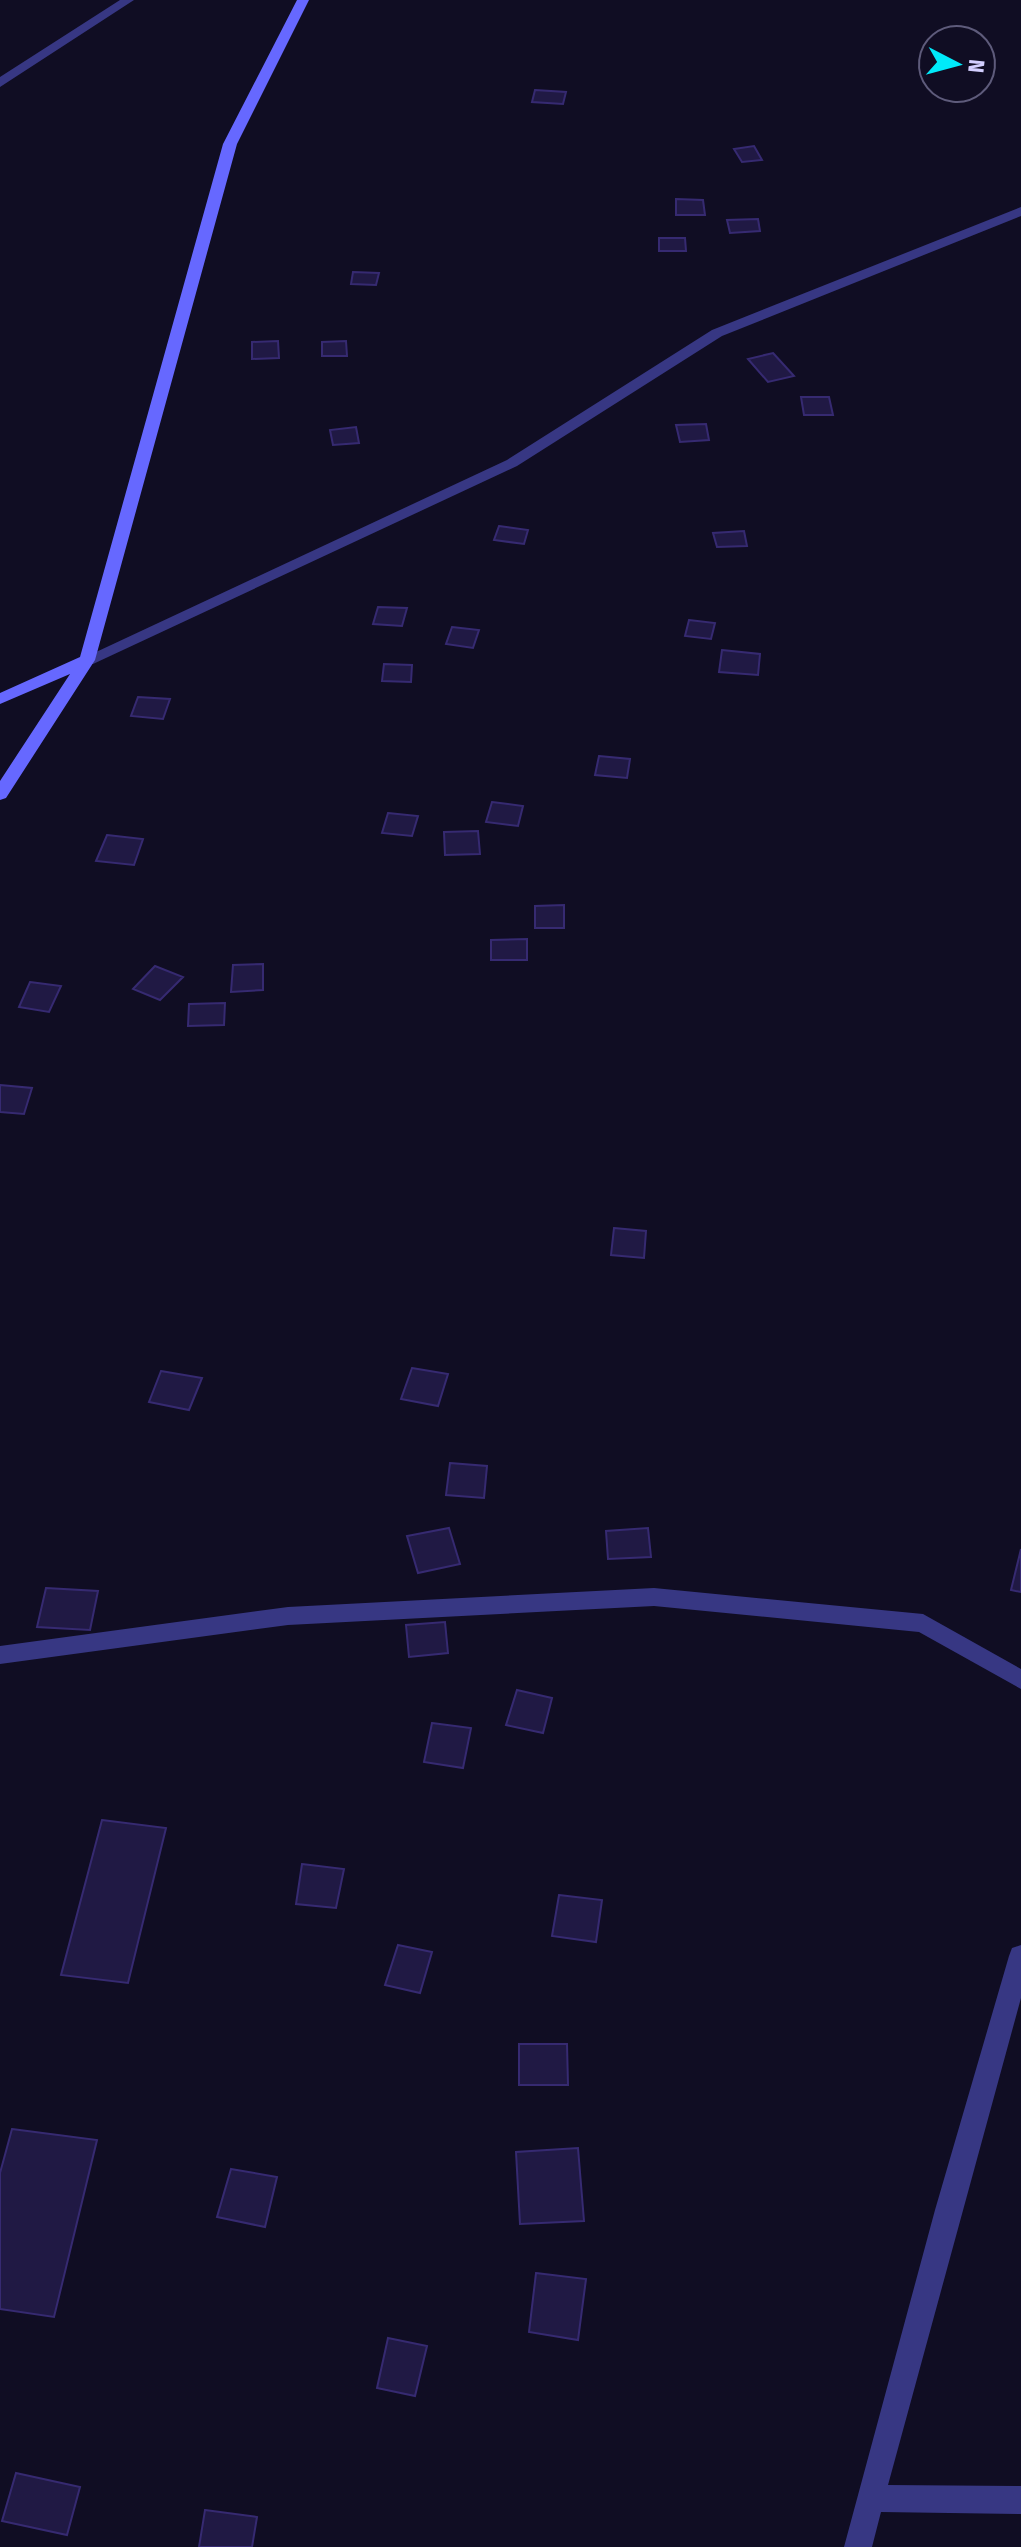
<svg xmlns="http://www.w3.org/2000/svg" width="1021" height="2547" font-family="'Fira Sans Condensed',sans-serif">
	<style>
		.building { fill: #201944; stroke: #362a71; stroke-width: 2 }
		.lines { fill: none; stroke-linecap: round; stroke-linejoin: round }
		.street { fill: #373783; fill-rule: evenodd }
		.secondary { fill: #6668ff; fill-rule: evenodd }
	</style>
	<rect width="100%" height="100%" fill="#100d23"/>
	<path class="building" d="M535 90 566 92 563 104 532 102Z
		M754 146 762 160 742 162 734 149Z
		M676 199 703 200 705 215H676Z
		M758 219 760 231 730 233 727 220Z
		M659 238H685L686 251H659Z
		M353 272 379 273 376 285 351 284Z
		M278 341 279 358 252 359V342Z
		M346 341 347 356H322V342Z
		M773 353 794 376 768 382 748 359Z
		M801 397H829L833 415H804Z
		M706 424 709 440 680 442 676 425Z
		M356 427 359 443 333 445 330 430Z
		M499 526 528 530 524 544 494 540Z
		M744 531 747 546 717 547 713 533Z
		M378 607 407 608 402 626 373 624Z
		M689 620 715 623 711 639 685 636Z
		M452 627 479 630 473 648 446 644Z
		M722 650 760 654 758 675 719 672Z
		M384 664 412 665 411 682 382 681Z
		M138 697 170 699 163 719 131 716Z
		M599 756 630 759 627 778 595 775Z
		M492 802 523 806 518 826 486 822Z
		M388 813 418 816 412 836 382 833Z
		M478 831 480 854 445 855 444 832Z
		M107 835 143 839 134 865 96 861Z
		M564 905V928H535V906Z
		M527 939V960H491V940Z
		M263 964V990L231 992 233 965Z
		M155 966 183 977 160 1000 133 989Z
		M30 982 61 986 49 1012 19 1007Z
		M225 1003 224 1025 188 1026 189 1004Z
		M0 1085 32 1088 24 1114 0 1112Z
		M614 1228 646 1231 644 1258 611 1255Z
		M412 1368 448 1374 438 1406 401 1399Z
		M161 1371 202 1378 189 1410 149 1402Z
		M450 1463 487 1466 484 1498 446 1495Z
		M449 1528 460 1564 418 1573 407 1536Z
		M648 1528 651 1557 608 1559 606 1531Z
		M1021 1549V1592L1011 1590Z
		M46 1588 98 1591 90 1630 37 1627Z
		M445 1622 448 1653 409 1657 406 1625Z
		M517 1690 552 1698 543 1733 506 1725Z
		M432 1723 471 1728 463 1768 424 1762Z
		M102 1820 166 1828 128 1983 61 1975Z
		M302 1864 344 1869 336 1908 296 1904Z
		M559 1895 602 1900 596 1942 552 1936Z
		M398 1945 432 1952 420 1993 385 1985Z
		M519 2044H567L568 2085H519Z
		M12 2129 97 2140 54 2317 0 2309V2173Z
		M578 2148 584 2221 520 2224 516 2152Z
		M231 2169 277 2177 265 2227 217 2217Z
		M536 2273 586 2279 578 2340 529 2332Z
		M388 2338 427 2346 415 2396 377 2388Z
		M16 2473 80 2487 67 2535 2 2521Z
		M205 2510 257 2517 252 2547H199Z"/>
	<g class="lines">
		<path class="street" d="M120 0H134L0 87V77Z
			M1021 207V216L722 336 517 466 93 664H81L79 660 507 460 712 330Z
			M654 1588 923 1614 1021 1669V1689L919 1632 654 1606 288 1625 0 1664V1646L288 1607Z
			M1021 1945V1998L888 2485 1021 2486V2514L881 2512 872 2547H844L935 2210 1009 1956 1012 1948Z"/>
		<path class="secondary" d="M297 0H309L237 144 95 660 6 798 0 800V781L70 674 0 704V693L80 657 223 144Z"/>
	</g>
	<g transform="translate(957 64) rotate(96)"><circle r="38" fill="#100d23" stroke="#5e5b7b" stroke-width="2"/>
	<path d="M0-6L14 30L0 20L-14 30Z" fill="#00eafa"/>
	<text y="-12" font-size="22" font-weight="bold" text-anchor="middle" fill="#d3cfff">N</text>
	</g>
</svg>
